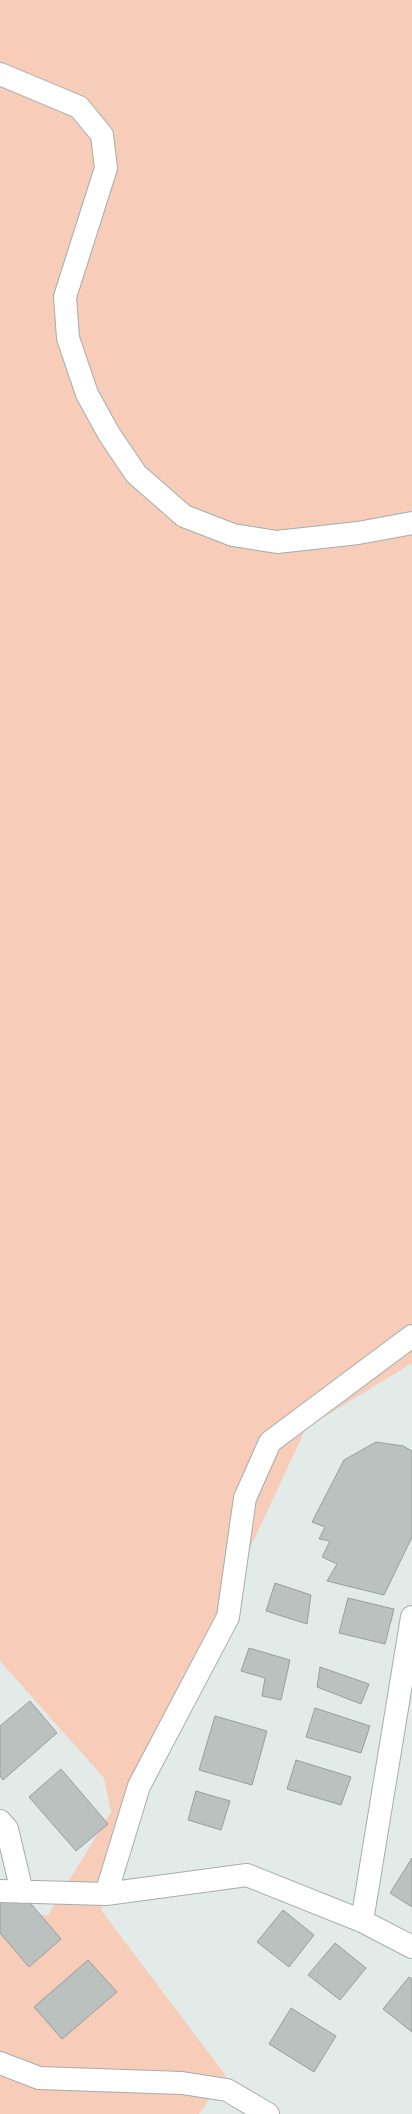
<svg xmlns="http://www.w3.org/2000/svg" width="412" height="2114" font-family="Signika,sans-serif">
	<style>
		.green { fill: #f7ccb9 }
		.building { fill: #bac1bf; stroke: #989f9d }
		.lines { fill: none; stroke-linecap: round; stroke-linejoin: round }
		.minor-casing { stroke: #a6adab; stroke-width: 24 }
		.minor { stroke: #fff; stroke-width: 22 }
	</style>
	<rect width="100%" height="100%" fill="#e3ebe8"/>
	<path class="green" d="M0 0H412V1363L306 1428 139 1786 101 1910 226 2076 199 2114H0V1915H48L111 1812 104 1778 0 1661Z"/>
	<path class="building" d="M376 1442 403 1446 412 1451V1537L384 1595 327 1581 337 1564 322 1557 330 1541 319 1539 325 1527 312 1522 344 1460Z
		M275 1583 311 1595 307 1624 266 1611Z
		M348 1598 394 1609 385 1644 339 1633Z
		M249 1648 290 1660 281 1700 262 1696 265 1678 241 1671Z
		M320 1667 369 1684 361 1704 317 1687Z
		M30 1701 57 1733 3 1780 0 1776V1726Z
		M315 1708 370 1726 361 1753 306 1737Z
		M215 1716 267 1731 252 1785 199 1770Z
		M296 1760 351 1777 341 1805 287 1789Z
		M61 1769 108 1824 76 1851 29 1797Z
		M196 1791 230 1801 221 1830 188 1820Z
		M412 1858V1907L390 1893Z
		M14 1884 61 1939 29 1967 0 1933V1896Z
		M283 1910 314 1935 289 1967 257 1942Z
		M335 1943 366 1968 340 2000 308 1975Z
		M88 1960 117 1992 62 2039 34 2007Z
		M409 1977 412 1979V2032L383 2009Z
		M291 2008 336 2036 314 2072 269 2044Z"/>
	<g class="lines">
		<defs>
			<path id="minor" d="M0 74 79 107 102 135 106 168 65 297 68 338 87 394 109 434 136 474 184 516 233 535 277 542 358 533 412 523
				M0 1821 7 1829 22 1892
				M0 1891 106 1894 247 1875 362 1921 412 1947
				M106 1894 139 1786 228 1617 245 1498 270 1442 412 1336
				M362 1921 412 1617
				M0 2063 39 2078 182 2083 227 2090 268 2114"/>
		</defs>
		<use href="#minor" class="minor-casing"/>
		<use href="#minor" class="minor"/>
	</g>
</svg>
